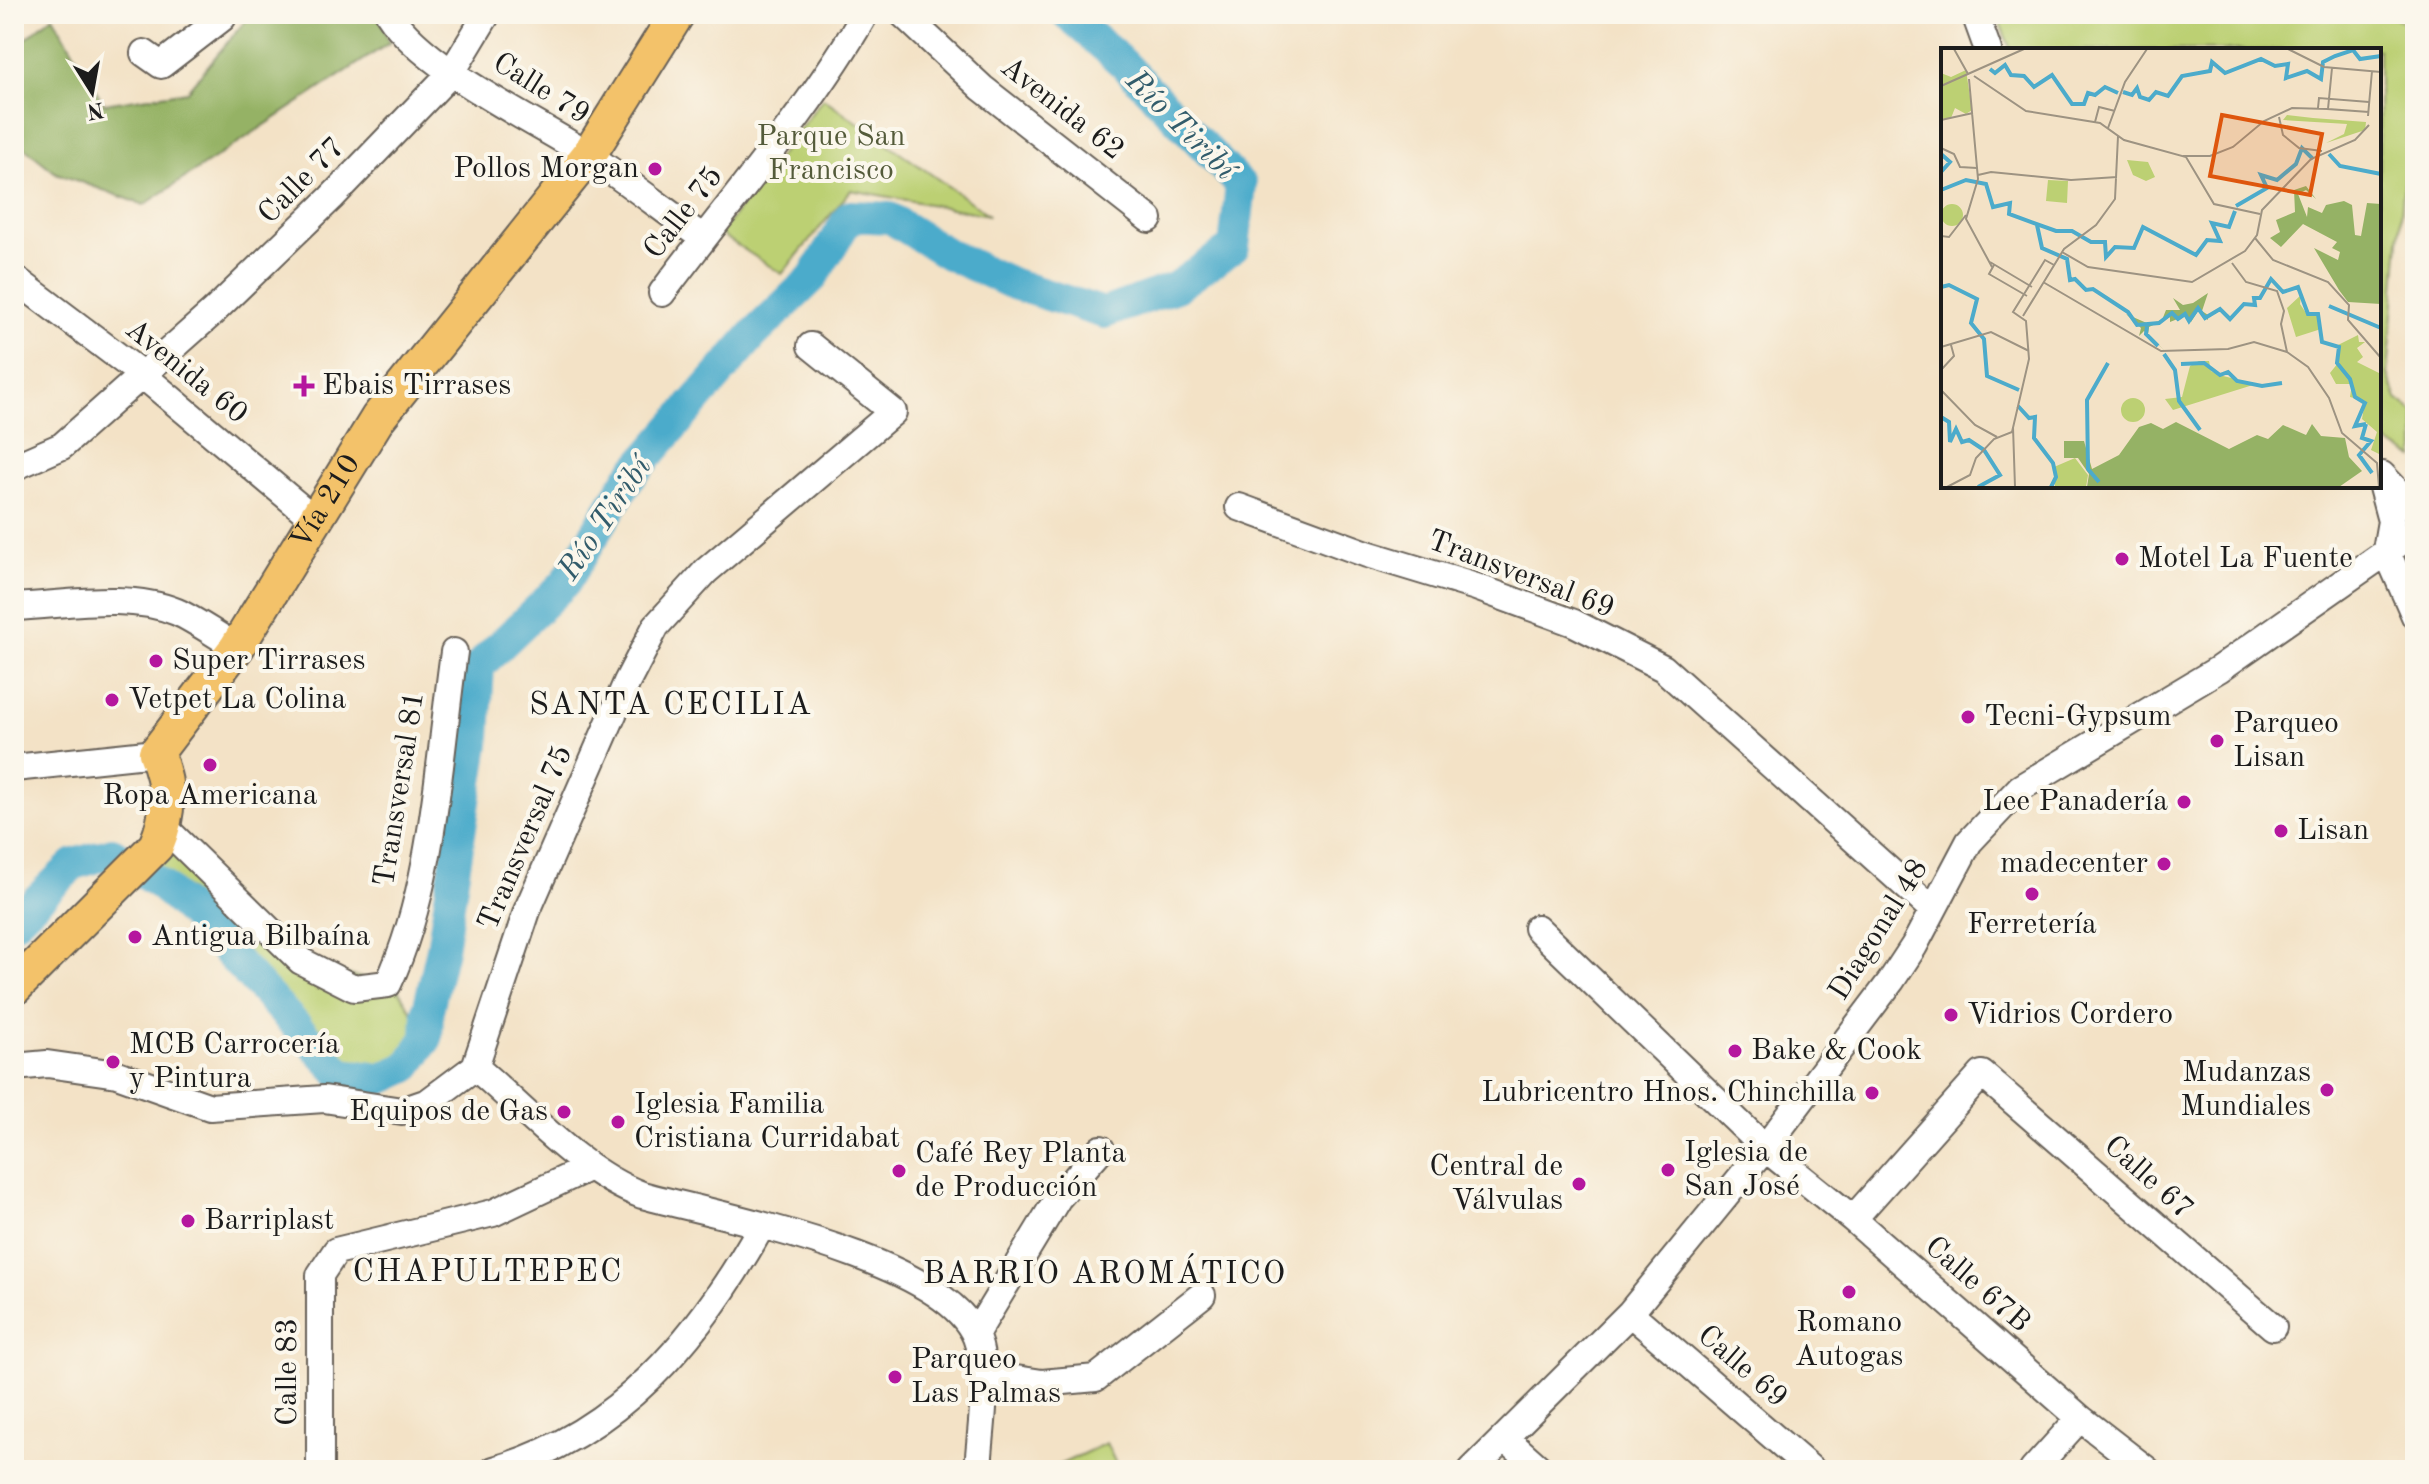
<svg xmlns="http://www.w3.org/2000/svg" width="2429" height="1484" font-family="'Old Standard TT',serif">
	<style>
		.green { fill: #bcd073; stroke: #6c7648; stroke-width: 2 }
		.forest { fill: #95b265; stroke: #586740; stroke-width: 2 }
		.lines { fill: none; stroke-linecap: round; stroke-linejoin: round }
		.river { stroke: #4cabcb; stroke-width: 32 }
		.minor-casing { stroke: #676158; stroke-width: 30 }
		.major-casing { stroke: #676158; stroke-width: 38 }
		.minor { stroke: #fff; stroke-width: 26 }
		.major { stroke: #f3c26a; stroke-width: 34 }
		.poi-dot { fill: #b5179e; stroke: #fbf7ec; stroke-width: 3 }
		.labels { text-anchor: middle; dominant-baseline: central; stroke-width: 8; stroke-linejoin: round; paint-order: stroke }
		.street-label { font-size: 30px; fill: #1c1c1c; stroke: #fbf7ec }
		.park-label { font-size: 30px; fill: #545b3a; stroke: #fbf7ec }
		.poi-label { font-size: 30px; fill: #1c1c1c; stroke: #fbf7ec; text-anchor: start }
		.water-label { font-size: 32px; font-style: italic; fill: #325c6b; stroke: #fbf7ec }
		.neighbourhood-label { font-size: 32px; letter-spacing: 2px; fill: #1c1c1c; stroke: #fbf7ec }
		.inset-river { fill: none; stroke: #4cabcb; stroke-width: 4 }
		.inset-road { fill: none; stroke: #9d9382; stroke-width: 2 }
		.view { fill: #de560d; fill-opacity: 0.15; stroke: #de560d; stroke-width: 4 }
		.inset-edge { fill: none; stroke: #1c1c1c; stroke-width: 4 }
	</style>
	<rect width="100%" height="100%" fill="#fbf7ec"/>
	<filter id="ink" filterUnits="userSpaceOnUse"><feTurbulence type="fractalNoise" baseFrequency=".0125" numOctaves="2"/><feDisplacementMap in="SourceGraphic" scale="16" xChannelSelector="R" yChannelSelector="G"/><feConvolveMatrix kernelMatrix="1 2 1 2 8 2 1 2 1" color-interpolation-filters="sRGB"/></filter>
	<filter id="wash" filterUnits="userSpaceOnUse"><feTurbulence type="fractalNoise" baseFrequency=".006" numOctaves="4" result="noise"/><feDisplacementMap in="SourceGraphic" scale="32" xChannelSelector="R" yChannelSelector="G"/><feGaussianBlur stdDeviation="1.8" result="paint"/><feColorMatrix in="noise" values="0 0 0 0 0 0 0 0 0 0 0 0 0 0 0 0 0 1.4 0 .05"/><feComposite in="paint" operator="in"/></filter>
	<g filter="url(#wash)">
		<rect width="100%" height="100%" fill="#f3e2c6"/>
		<path class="green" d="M1996 14H2370C2395 16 2412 18 2415 47L2388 374 2397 399 2415 413V458L2379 438V50H2011Z
			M823 98 989 215 851 190 782 274 720 234Z
			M176 843 297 964 395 985 423 1029C393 1068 387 1075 337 1065L189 890 158 866Z
			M1106 1443 1119 1470H1050L1055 1467Z"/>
		<path class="forest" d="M251 14H379L389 43 144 205 56 173 14 139V49L53 16 104 104 187 91Z"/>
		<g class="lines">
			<path class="river" d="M14 922 74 864 112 853 161 885 191 913 341 1074 381 1079 407 1067 427 1038 428 1010 442 949 475 737 479 666 565 583 629 478 753 335 812 278 850 216 890 218 948 254 1013 284 1104 313 1176 287 1234 247 1241 185 1125 65 1067 14"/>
		</g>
	</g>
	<g filter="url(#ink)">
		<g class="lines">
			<defs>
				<path id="minor" d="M389 14C424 69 532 119 588 155 627 181 665 211 703 238
					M903 14 982 88 1149 219
					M1975 14 1988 50
					M144 53 161 65 222 18 221 14
					M14 278 140 373 314 519
					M662 293C730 201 807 114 865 14
					M14 467 62 446 212 313 331 198 452 72 487 14
					M2382 475 2415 510
					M2379 476 2391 521 2386 550
					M1239 507 1367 554 1476 587 1574 623 1663 668 1933 910
					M2386 550 2415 616
					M14 607C65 605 128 592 177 612 197 621 217 636 237 647
					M14 768 156 753
					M164 827 301 961 354 988 388 984C434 886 439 758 454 652
					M1537 928 1765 1148 1853 1219 2080 1418 2147 1470
					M14 1067 47 1064 117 1074 210 1107 324 1099 402 1111 428 1102 475 1067
					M475 1067 527 911 627 682 656 626 706 571 893 412 811 346
					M475 1067C526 1110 580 1172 642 1195 720 1216 944 1258 976 1337 991 1376 980 1429 978 1470
					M1853 1219 1982 1074 2273 1327
					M1630 1313 1812 1470
					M975 1335 1058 1198 1101 1149
					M982 1374 1042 1383 1096 1378 1202 1295
					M1505 1438 1541 1470
					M320 1470V1275L336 1251 493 1213 588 1168
					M494 1470C619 1435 700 1336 761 1227
					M1472 1470 1630 1313 1765 1148 1891 981 1914 946 1969 842 2020 788 2219 669 2415 532
					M2033 1470 2080 1418"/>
				<g id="major">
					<path id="s1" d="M14 988 156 846C170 813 170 786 156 753L237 647 378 418 588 156 677 14"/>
				</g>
			</defs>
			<use href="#minor" class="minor-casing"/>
			<use href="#major" class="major-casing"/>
			<use href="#minor" class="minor"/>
			<use href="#major" class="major"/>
		</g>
	</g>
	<g class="poi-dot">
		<circle cx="655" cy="169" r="8"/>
		<path d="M300 374h8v8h8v8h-8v8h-8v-8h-8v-8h8z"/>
		<circle cx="2122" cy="559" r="8"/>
		<circle cx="156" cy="661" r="8"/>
		<circle cx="112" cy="700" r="8"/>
		<circle cx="1968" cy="717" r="8"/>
		<circle cx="2217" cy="741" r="8"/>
		<circle cx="210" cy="765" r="8"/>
		<circle cx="2184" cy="802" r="8"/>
		<circle cx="2281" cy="831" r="8"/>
		<circle cx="2164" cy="864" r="8"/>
		<circle cx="2032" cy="894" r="8"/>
		<circle cx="135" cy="937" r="8"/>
		<circle cx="1951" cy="1015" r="8"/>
		<circle cx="1735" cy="1051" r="8"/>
		<circle cx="113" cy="1062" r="8"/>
		<circle cx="2327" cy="1090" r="8"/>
		<circle cx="1872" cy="1093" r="8"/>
		<circle cx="564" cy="1112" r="8"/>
		<circle cx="618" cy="1122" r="8"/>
		<circle cx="1668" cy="1170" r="8"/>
		<circle cx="899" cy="1171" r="8"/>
		<circle cx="1579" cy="1184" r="8"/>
		<circle cx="188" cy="1221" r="8"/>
		<circle cx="1849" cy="1292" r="8"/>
		<circle cx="895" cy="1377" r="8"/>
	</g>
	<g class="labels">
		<g class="street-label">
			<text transform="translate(541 89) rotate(32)">Calle 79</text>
			<text transform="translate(1062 109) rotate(38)">Avenida 62</text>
			<text transform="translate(302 181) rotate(-45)">Calle 77</text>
			<text transform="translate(684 213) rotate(-52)">Calle 75</text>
			<text transform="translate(186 372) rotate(39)">Avenida 60</text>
			<text stroke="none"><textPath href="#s1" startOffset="600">Vía 210</textPath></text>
			<text transform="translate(1521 575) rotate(21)">Transversal 69</text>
			<text transform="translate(400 789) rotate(-81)">Transversal 81</text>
			<text transform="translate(526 838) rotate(-67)">Transversal 75</text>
			<text transform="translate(1879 930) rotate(-58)">Diagonal 48</text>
			<text transform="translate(2148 1178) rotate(42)">Calle 67</text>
			<text transform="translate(1977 1285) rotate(41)">Calle 67B</text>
			<text transform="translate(1742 1367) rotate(41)">Calle 69</text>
			<text transform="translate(288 1372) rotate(-90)">Calle 83</text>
		</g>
		<g class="park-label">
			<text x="831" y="137">Parque San<tspan x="831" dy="34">Francisco</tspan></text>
		</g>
		<g class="poi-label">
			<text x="639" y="169" text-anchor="end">Pollos Morgan</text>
			<text x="322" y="386">Ebais Tirrases</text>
			<text x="2138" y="559">Motel La Fuente</text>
			<text x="172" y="661">Super Tirrases</text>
			<text x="128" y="700">Vetpet La Colina</text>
			<text x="1984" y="717">Tecni-Gypsum</text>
			<text x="2233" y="724">Parqueo<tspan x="2233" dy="34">Lisan</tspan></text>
			<text x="210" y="796" text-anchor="middle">Ropa Americana</text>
			<text x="2168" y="802" text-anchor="end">Lee Panadería</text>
			<text x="2297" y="831">Lisan</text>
			<text x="2148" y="864" text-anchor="end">madecenter</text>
			<text x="2032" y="925" text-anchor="middle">Ferretería</text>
			<text x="151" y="937">Antigua Bilbaína</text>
			<text x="1967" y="1015">Vidrios Cordero</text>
			<text x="129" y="1045">MCB Carrocería<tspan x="129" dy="34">y Pintura</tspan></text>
			<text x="1751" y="1051">Bake &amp; Cook</text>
			<text x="2311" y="1073" text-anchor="end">Mudanzas<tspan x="2311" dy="34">Mundiales</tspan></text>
			<text x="1856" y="1093" text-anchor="end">Lubricentro Hnos. Chinchilla</text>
			<text x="634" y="1105">Iglesia Familia<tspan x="634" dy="34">Cristiana Curridabat</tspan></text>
			<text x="548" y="1112" text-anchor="end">Equipos de Gas</text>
			<text x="1684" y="1153">Iglesia de<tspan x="1684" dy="34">San José</tspan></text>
			<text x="915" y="1154">Café Rey Planta<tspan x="915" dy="34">de Producción</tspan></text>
			<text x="1563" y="1167" text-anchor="end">Central de<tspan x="1563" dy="34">Válvulas</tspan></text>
			<text x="204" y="1221">Barriplast</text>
			<text x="1849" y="1323" text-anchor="middle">Romano<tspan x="1849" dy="34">Autogas</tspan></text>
			<text x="911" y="1360">Parqueo<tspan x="911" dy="34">Las Palmas</tspan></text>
		</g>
		<g class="water-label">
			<text transform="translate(1180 126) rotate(45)">Río Tiribí</text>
			<text transform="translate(606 519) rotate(-56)">Río Tiribí</text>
		</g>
		<g class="neighbourhood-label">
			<text x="671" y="706">SANTA CECILIA</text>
			<text x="488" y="1273">CHAPULTEPEC</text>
			<text x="1105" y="1275">BARRIO AROMÁTICO</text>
		</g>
	</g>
	<g transform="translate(1941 48)">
		<rect width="440" height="440" fill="#f3e2c6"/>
		<path d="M25 22 31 62 25 66 14 60 10 70 0 71V25L10 29ZM346 67 372 70 425 74 424 82 385 95 403 86 406 76 342 72ZM186 112 207 114 214 129 205 133 192 127ZM107 132 127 133 126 155 105 153ZM0 167a11 11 0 1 1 22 0a11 11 0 1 1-22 0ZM360 247 359 256 367 268 376 266 380 281 355 289 346 260ZM417 287 418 294H424L416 300 422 309 416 314 440 326V407L430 402 436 384 421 371 424 353 409 349 411 336H395L389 325 397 315V297ZM258 313H268L270 323 278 327 315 336 232 362 224 351 241 349 249 318ZM180 362a12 12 0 1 1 24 0a12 12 0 1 1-24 0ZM134 410 147 427 145 439H114L113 419Z" fill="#bcd073"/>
		<path d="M365 138 375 151 365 142 357 146 366 169 367 159 381 165 385 157 403 153 411 157 414 187 420 188 426 155 440 156V256L407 254 398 242 373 200 397 212 399 204 391 200 396 194 362 176 340 199 329 190 339 184 335 172 354 164 353 142ZM267 245 261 263 267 267V272L257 263 250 274 244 268 229 274V269L208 279 207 286 223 302 203 283 198 288 200 280 185 266 208 276 221 272 225 262H239L232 250 242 257 252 255ZM235 374 288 401 316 387 327 391 342 377 365 387 371 376 380 388 404 390 408 409 421 423 398 439H146L148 426 137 410H123V393H143L151 421 178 407 198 379 210 375 222 381Z" fill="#95b265"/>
		<path class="inset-river" d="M49 21 54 25 64 17 70 27 83 28 93 39 111 27 131 56H143L147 45 154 47 164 39 177 45M182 44 191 47 196 40 199 49 208 52 215 44 227 48 241 28 269 23 271 14 284 25 320 11 334 18 347 16 345 30 366 23 380 31 382 14 394 8 412 2 419 11 440 8M0 106 9 114 0 124M388 106 399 118 440 126M0 142 25 132 45 136 52 159 69 155 68 166 115 183H131L150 194H164L165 209 174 199 193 200 202 179 255 207 266 192 279 193 271 175 288 179 294 163M295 158 326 140 320 127 336 132 355 116 361 100 372 111M96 177 101 200 126 211 129 232 134 231 145 242 152 241 187 264 196 277 218 275 231 265 237 271 244 266 248 273 257 260 264 270 279 261 289 271 303 256 314 257 313 250H319L330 231 342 244 357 239 367 266H377L381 294 398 299 396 315 409 331 414 349 424 355 414 378 425 376M0 239 8 237 36 251 30 275 43 291 46 328 78 342M388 258 440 280M206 278 205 286 217 298M223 306 234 322 238 353 259 382M240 316 263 315 279 327 287 324 296 333 321 338 341 335M77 358 88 370 94 369 93 390 112 415 115 429 110 439M0 369 8 374 9 394 15 381 21 394 28 392 43 402 59 427 37 439M425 376 421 390 430 393 418 407 431 425M158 434 147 421 146 352 167 315"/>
		<path class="inset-road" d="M13 1 27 26M347 1 383 19 440 24M391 20 387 61 428 64M33 28 85 63 159 75 183 92 245 109 273 156 319 166M28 31 37 131 25 171 51 219M0 38 83 1M377 60 378 50 428 54M427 68 431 23M338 69 342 87 358 100 381 103M0 72 32 65M154 74 158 59 174 63M167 80 184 34 206 1M0 100 13 106 19 119 36 120M242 108H269L292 99 323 73 351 60 387 61M37 127 50 124 130 132 176 129M0 188 8 189 25 167M314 190 332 212 387 234 408 257 407 272 440 310M121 204 147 219 251 234 304 203 316 187 321 162 370 111 414 92 428 77M49 214 91 239M291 215 305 234 336 243 343 263 340 276 346 304 367 319 388 350 401 385 436 415 438 439M53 217 48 226 86 248M102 234 220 303 287 301 313 294 346 304M82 268 123 201 155 177 174 151 177 88M0 299 50 284 88 303M0 322 13 308 10 297M0 342 34 377 56 389M72 379 74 439M6 439 29 427 35 410 53 391 71 384 88 311 85 273 72 264 104 212 113 217"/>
		<path class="view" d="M281 67 381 86 369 147 269 128Z"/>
		<rect width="440" height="440" class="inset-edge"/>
	</g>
	<rect width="2429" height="1484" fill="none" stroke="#fbf7ec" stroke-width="48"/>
	<g transform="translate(92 92) rotate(169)" stroke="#fbf7ec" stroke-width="6" paint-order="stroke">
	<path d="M0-6L14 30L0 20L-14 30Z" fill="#1c1c1c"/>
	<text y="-12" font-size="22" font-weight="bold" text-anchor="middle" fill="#1c1c1c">N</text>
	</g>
</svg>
